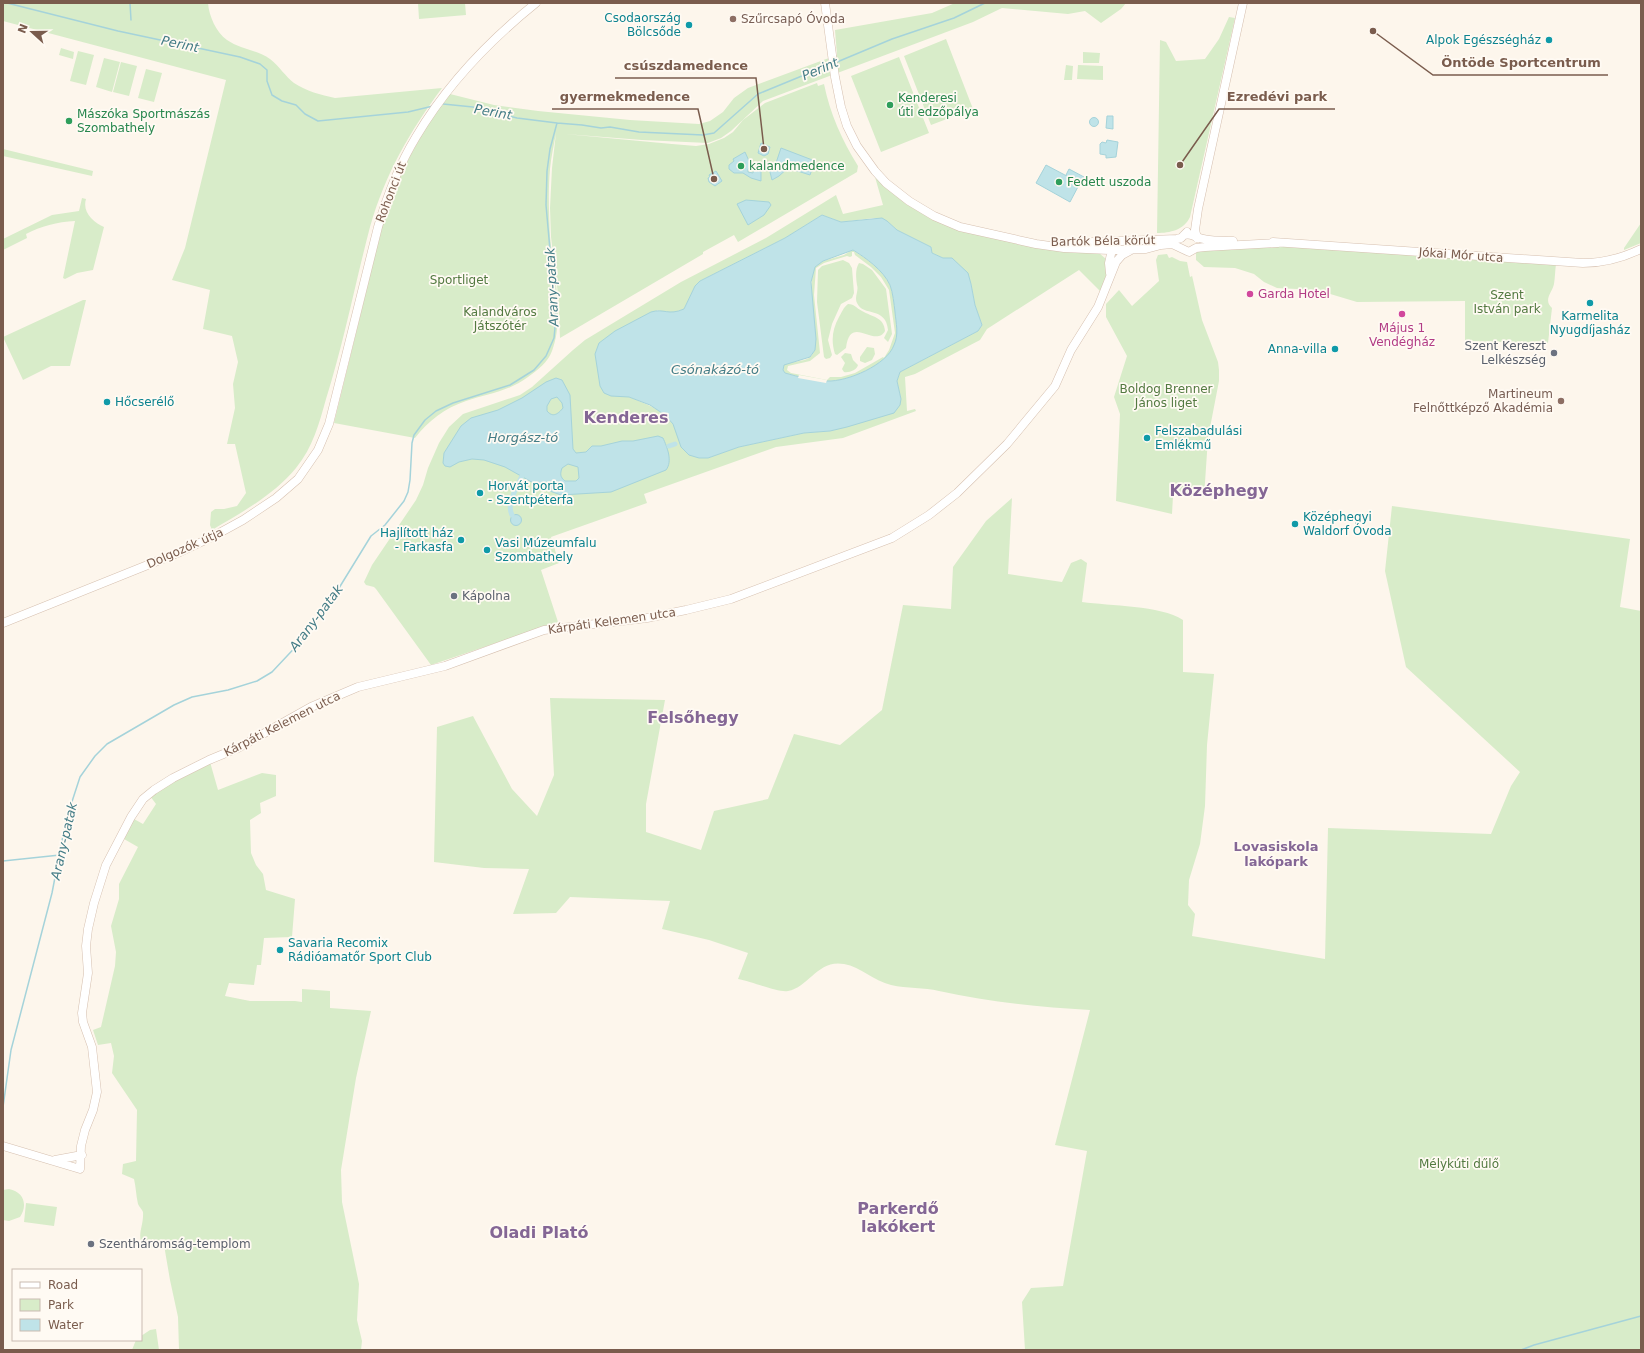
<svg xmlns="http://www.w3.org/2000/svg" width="1644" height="1353" font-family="'DejaVu Sans',sans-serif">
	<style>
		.green { fill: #d8ecc9; fill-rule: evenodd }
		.water { fill: #bfe3e8; stroke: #a5d3da; fill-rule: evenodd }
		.pier { fill: #fdf6ec }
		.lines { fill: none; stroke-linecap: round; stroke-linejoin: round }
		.stream { stroke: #a5d3da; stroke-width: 1.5 }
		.canal { stroke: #bfe3e8; stroke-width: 5 }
		.secondary-casing { stroke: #d6c0b0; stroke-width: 9 }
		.secondary { stroke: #fff; stroke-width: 8 }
		.education-dot { fill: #8d6e63; stroke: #fffaf3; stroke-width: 1.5 }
		.culture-dot { fill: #0f9aa8; stroke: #fffaf3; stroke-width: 1.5 }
		.leisure-dot { fill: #2e9e5b; stroke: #fffaf3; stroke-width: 1.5 }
		.hotel-dot { fill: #d1479c; stroke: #fffaf3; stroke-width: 1.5 }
		.worship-dot { fill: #6b7280; stroke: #fffaf3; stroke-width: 1.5 }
		.labels { text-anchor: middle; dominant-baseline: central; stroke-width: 3.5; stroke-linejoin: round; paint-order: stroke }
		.culture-label { font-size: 12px; fill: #0d838f; stroke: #fffaf3; text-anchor: start }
		.education-label { font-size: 12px; fill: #785e54; stroke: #fffaf3; text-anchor: start }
		.leisure-label { font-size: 12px; fill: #27864d; stroke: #fffaf3; text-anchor: start }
		.street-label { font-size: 12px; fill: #7a5c4d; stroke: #fffaf3 }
		.park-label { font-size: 12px; fill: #537a41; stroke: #fffaf3 }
		.hotel-label { font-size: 12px; fill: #b23c85; stroke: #fffaf3; text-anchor: start }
		.worship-label { font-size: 12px; fill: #5b616d; stroke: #fffaf3; text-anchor: start }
		.water-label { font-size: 13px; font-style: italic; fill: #437c86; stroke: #fffaf3 }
		.neighbourhood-label { font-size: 13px; font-weight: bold; fill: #846695; stroke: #fffaf3 }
		.district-label { font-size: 16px; font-weight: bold; fill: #846695; stroke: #fffaf3 }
		.leader { fill: none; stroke: #7a5c4d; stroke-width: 1.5 }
		.callout-dot { fill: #7a5c4d; stroke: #fffaf3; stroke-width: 1.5 }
		.callout-label { font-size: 13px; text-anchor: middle; font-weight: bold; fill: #7a5c4d; stroke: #fffaf3; stroke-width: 3.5; stroke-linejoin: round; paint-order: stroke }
	</style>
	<rect width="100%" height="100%" fill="#fdf6ec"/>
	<path class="green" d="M3 3H208C209 16 216 32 227 40 240 49 257 50 270 59 279 66 286 77 294 83 306 91 321 95 335 98L442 88C410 131 385 174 370 227 355 284 344 342 326 399 319 424 313 447 296 468 274 495 242 512 212 530L210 525 211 512 215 509H224L237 506 246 493 235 444H227L235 408 233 384 238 362 232 336 203 329 210 290 172 280 185 248 226 80 3 21Z
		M418 3H465L466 15 419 19Z
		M955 3H1126L1121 9 1101 23 1085 11 1068 14 1002 8 973 22 763 101 731 131 721 138 708 143 642 140 565 134 672 144 696 146 709 144 724 138 733 132 743 120 765 103 817 83 818 86 824 84C830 114 842 140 858 166L857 172 738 242 734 235 703 252V254L560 338 558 294 551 237 550 208 552 168 556 133C554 145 551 157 550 169 548 191 549 214 550 236 553 271 565 317 552 351 548 362 538 370 528 377 510 391 487 394 466 401 445 408 428 421 415 438L334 423 388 202 410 156 429 122 450 94 494 105 538 111 630 120 699 124 710 121 723 112 734 98 748 88 837 55 835 30 932 13Z
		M1229 17 1235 18 1190 217C1184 230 1170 233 1157 233L1160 40 1166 42 1176 61 1205 59 1219 39Z
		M946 39 973 109 931 125 904 56Z
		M61 48 74 52 73 59 59 55Z
		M78 51 94 55 86 85 70 81Z
		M1083 52 1100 53 1099 63H1083Z
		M899 57 929 133 881 152 851 76Z
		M104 58 120 62 112 92 96 87Z
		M121 62 137 66 129 96 113 92Z
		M1066 65 1073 66 1072 80H1064Z
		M1078 65 1103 66V80L1077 79Z
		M146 69 162 73 154 102 138 98Z
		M3 149 93 171 92 176 3 156Z
		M875 177 935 219 1099 253 1106 259 1107 272 1101 292 1079 270 987 329 980 340 915 374 905 377 907 411 915 409 916 411 843 438 776 447 644 494 647 503 551 537 559 563 541 570 558 622 431 665 376 589 374 587 366 585 364 582 372 565 416 500 423 485 428 468 439 443 449 427 463 414 520 395 532 387 573 350 585 340 681 282 766 238 836 195 843 214 883 205ZM822 215 841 222 874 218 887 221 897 230 931 247 932 253 943 258 971 284 975 305 982 325 978 331 900 372 897 381 901 399 830 431 804 433 739 447 708 458 681 447C679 439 677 429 672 423 662 409 644 403 629 397L657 310 670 314 684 309 695 286 700 281 785 238Z
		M82 198 86 199C82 212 93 222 104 227L93 270 77 273 65 279 63 278 75 221C57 222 41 226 26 234L27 238 3 250V239L52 215 79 211Z
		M1641 223V243L1624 250V248Z
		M1281 246 1556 264C1555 271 1555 278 1554 284 1552 293 1543 300 1552 308L1548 343 1465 341V301L1357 302 1317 290 1277 288 1264 282 1254 274 1235 268 1204 267 1196 260V252L1204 250Z
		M852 250C866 258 883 270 890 285 893 293 894 304 895 312 896 323 899 335 895 345 887 365 847 382 827 381 814 380 798 377 785 373L783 370 784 364C792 361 802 362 809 358 825 348 804 289 815 267L823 261 844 255ZM852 252H854L855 255 871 267 881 277 889 290 895 333 889 350 884 358 883 357 855 373 841 377H830L827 380 791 373 787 370 788 366 810 361 820 353 814 295 816 268 824 263 847 256 850 257 852 256Z
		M1167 254 1169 258 1172 257 1180 261 1187 262 1190 277 1192 276 1191 271 1202 320 1218 362 1219 370V381L1208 438 1204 497 1173 496 1172 514 1116 501 1120 414 1114 397 1127 356 1106 317V304L1119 290 1132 306 1159 281 1156 260 1158 255Z
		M843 260 849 263 852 268 854 293 852 298 841 304 832 324 828 340 832 355 830 358 826 359 824 357 817 302 818 270 822 266Z
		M859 263 863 264 872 270 886 289 892 334 888 342 884 338 888 330C886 306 863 317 857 303 854 297 859 291 857 285 856 278 855 269 859 263Z
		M83 300H86L70 366H51L23 380 3 337Z
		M848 304C855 304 856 308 862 311 872 317 884 317 885 331 875 349 850 313 846 348L837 355 835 354C831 341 832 330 839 317 842 312 843 308 848 304Z
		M867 347 874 348 875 354 872 360 865 363 860 361V357Z
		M845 353 851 354 853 360 858 365C857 370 849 373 844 372L842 369 845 363 841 357Z
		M1012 498 1008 574 1062 582 1071 563 1081 559 1087 563 1082 602C1110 606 1160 605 1183 620V672L1214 674 1207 745 1205 806 1200 844 1189 880 1188 905 1195 914 1192 936 1325 959 1328 828 1491 834 1511 786 1520 772 1406 667 1385 571 1392 506 1630 539 1620 607 1641 611V1350H1025L1022 1302 1031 1288 1063 1286 1087 1151 1055 1145 1090 1010C1039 1007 989 1002 939 991 924 987 907 989 891 985 874 981 861 967 844 964 818 959 809 987 788 991 778 993 751 981 738 979L748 953 709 940 662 929 670 901 570 897 556 913 513 914 529 869 484 868 434 862 437 727 473 716 512 789 537 816 554 775 550 698 665 700 646 804V832L701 850 714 811 768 799 794 734 840 745 882 710 903 605 951 609 953 567 986 521Z
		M210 762 218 790 262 773 276 775V796L260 803 261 813 250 820 251 853 256 865 263 874 266 890 295 899 292 937 264 938 261 965H257L254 985 229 983 225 996 250 1001H295L302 1002V989L330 991V1008L371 1011 356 1078 341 1170 342 1202 359 1284 357 1320 362 1341 361 1350H179L178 1317 170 1280 164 1245 145 1249C135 1236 144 1227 143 1212 142 1209 139 1207 138 1204 136 1196 136 1187 134 1179L122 1174 123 1164 136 1161 137 1110 112 1073 114 1056 111 1043 98 1045 93 1030 101 1027 115 966 116 952 111 926 119 899V884L138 847 124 839 134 819 143 824 156 804 150 796 173 780Z
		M9 1189C24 1192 28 1205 20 1217L9 1221 3 1220V1190Z
		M26 1203 57 1207 54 1226 24 1222Z
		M156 1329 159 1350H132L136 1340H141V1336L150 1330Z"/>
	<path class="water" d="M1107 116H1113V129L1106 128Z
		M1089.5 122a4.5 4.5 0 1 1 9 0a4.5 4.5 0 1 1-9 0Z
		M1107 140 1118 142 1116 157 1106 158V155L1100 154V144L1102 142 1106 143Z
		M761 143 770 147 768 154 764 156 758 153Z
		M781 148 815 161 810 175 788 168 779 176 772 180 769 168 774 164 780 171 781 170 776 163Z
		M745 152 749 161 753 165 748 169V172L753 173 755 166 761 168V181L751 178 743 173H734L729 169V165L734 161 733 159Z
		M1046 165 1080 183 1070 202 1036 183Z
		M1069 169 1084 177 1081 183 1066 175Z
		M716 171 722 181 715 186 709 182 708 178 710 177 709 175Z
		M746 200 769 202 771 205 764 215 748 225 737 204Z
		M822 215 841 222 882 218 887 221 897 230 931 247 932 253 943 258H952L968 273 971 284 975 305 982 325 978 331 900 372 897 381 901 399 900 405 894 413 847 427 830 431 804 433 739 447 708 458H699L689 455 681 447 673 424 665 415 650 405 629 397 611 396 604 393 600 386 595 354 599 343 615 331 651 312C664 308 668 316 684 309L695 286 700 281 785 238ZM853 250C866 258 883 270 890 285 893 293 894 304 895 312 896 323 899 335 894 345 887 365 847 382 827 381 814 380 798 377 785 373L783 370 784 365 810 357 815 350 816 339 811 282 815 267 823 261Z
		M556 378 562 380 570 395 573 449 576 453 586 452 592 446H601L622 441H633L658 436 663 438C667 447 673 461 666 470L611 492 561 495 544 489 505 467 484 460 472 459 459 462 450 467 445 466 443 463 444 453 461 426 471 418 498 410 522 398 546 382ZM557 397 562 403 563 408C558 414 553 418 547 411V406L551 399ZM568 464 578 467 579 478 576 481H565C560 477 560 474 562 468Z
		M510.5 520a5.5 5.5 0 1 1 11 0a5.5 5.5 0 1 1-11 0Z"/>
	<path class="pier" d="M799 375 827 380 826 383 798 378Z"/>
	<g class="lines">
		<path class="stream" d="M7 3 118 31 240 57 260 64 267 70V81L272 95 282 101 296 105 305 114 318 121 408 112 433 106
			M130 3 131 20
			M837 62 892 39 954 18 985 3
			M443 104 473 107 517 118 557 123 582 125 601 128 610 127 639 132 703 135 714 133 758 94 831 64
			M3 861 60 855
			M3 1107 11 1050 52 893 66 820 80 777 95 756 107 744 174 705 192 697 228 690 257 681 272 672 303 639 339 588 371 536 385 525 404 501 408 492 410 480 412 443 414 435 425 420 436 411 453 403 510 385 534 370 546 356 554 338 556 317 546 205 547 171 550 149 557 123
			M1521 1350 1534 1345 1641 1316"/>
		<path class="canal" d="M669 446 675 444
			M512 515C506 504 517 487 522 476"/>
		<defs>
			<path id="secondary" d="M825 3 835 77 841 107 847 126 857 146 875 171 886 183 909 201 934 216 960 227 1036 244 1064 248 1109 250 1146 249 1161 245 1172 244 1189 252 1196 248 1205 247 1278 243
				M1184 235C1190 233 1191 235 1197 237 1207 242 1222 240 1233 241
				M1197 238 1195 230 1198 209 1243 3
				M1273 242 1583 263C1604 263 1622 258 1641 249
				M1066 243 1177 239 1181 238 1187 232
				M1110 273 1109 263 1113 245
				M3 623 180 552 212 537 243 520 276 498 298 479 318 450 329 424 378 227C387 196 399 165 416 137 446 86 490 40 536 3
				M3 1146 80 1169 81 1146 85 1130 93 1110 97 1092 92 1047 83 1022 82 1013 88 973 86 946 88 929 94 903 106 865 131 817 143 799 154 790 173 778 209 760 238 748 311 707 358 687 445 666 544 630 647 618 686 610 731 599 892 538 929 515 957 493 1007 444 1055 386 1071 350 1098 307 1116 262 1122 255 1133 249
				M55 1160 82 1155"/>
		</defs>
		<use href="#secondary" class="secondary-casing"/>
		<use href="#secondary" class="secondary"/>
	</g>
	<g class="education-dot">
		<circle cx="733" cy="19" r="4"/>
		<circle cx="1561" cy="401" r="4"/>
	</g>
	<g class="culture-dot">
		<circle cx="689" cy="25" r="4"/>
		<circle cx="1549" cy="40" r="4"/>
		<circle cx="1590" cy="303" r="4"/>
		<circle cx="1335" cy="349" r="4"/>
		<circle cx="107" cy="402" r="4"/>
		<circle cx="1147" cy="438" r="4"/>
		<circle cx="480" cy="493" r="4"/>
		<circle cx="1295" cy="524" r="4"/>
		<circle cx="461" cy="540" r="4"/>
		<circle cx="487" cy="550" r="4"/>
		<circle cx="280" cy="950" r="4"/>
	</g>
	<g class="leisure-dot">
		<circle cx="890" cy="105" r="4"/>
		<circle cx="69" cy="121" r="4"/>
		<circle cx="741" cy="166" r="4"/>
		<circle cx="1059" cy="182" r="4"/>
	</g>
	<g class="hotel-dot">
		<circle cx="1250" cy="294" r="4"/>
		<circle cx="1402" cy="314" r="4"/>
	</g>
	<g class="worship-dot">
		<circle cx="1554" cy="353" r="4"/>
		<circle cx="454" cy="596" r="4"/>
		<circle cx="91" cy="1244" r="4"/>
	</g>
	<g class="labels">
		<g class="culture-label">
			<text x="681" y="18" text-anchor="end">Csodaország<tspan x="681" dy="14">Bölcsőde</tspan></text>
			<text x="1541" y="40" text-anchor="end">Alpok Egészségház</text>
			<text x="1590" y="316" text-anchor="middle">Karmelita<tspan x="1590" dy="14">Nyugdíjasház</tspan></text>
			<text x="1327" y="349" text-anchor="end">Anna-villa</text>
			<text x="115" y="402">Hőcserélő</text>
			<text x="1155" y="431">Felszabadulási<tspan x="1155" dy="14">Emlékmű</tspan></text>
			<text x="488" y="486">Horvát porta<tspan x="488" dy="14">- Szentpéterfa</tspan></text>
			<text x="1303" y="517">Középhegyi<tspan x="1303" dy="14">Waldorf Óvoda</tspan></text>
			<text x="453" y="533" text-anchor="end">Hajlított ház<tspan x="453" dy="14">- Farkasfa</tspan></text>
			<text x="495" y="543">Vasi Múzeumfalu<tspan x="495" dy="14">Szombathely</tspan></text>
			<text x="288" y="943">Savaria Recomix<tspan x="288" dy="14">Rádióamatőr Sport Club</tspan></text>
		</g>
		<g class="education-label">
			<text x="741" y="19">Szűrcsapó Óvoda</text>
			<text x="1553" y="394" text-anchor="end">Martineum<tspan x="1553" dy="14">Felnőttképző Akadémia</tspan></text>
		</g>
		<g class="leisure-label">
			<text x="898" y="98">Kenderesi<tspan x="898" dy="14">úti edzőpálya</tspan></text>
			<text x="77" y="114">Mászóka Sportmászás<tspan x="77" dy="14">Szombathely</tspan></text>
			<text x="749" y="166">kalandmedence</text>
			<text x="1067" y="182">Fedett uszoda</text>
		</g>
		<g class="street-label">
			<text transform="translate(391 192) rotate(-69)">Rohonci út</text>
			<text transform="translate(1103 241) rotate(-1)">Bartók Béla körút</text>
			<text transform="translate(1461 255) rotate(4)">Jókai Mór utca</text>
			<text transform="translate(185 548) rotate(-24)">Dolgozók útja</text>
			<text transform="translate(612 621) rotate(-8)">Kárpáti Kelemen utca</text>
			<text transform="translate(282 724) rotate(-27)">Kárpáti Kelemen utca</text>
		</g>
		<g class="park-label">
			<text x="459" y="280">Sportliget</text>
			<text x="1507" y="295">Szent<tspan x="1507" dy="14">István park</tspan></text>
			<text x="500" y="312">Kalandváros<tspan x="500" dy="14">Játszótér</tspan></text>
			<text x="1166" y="389">Boldog Brenner<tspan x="1166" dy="14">János liget</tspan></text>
			<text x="1459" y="1164">Mélykúti dűlő</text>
		</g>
		<g class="hotel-label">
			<text x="1258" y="294">Garda Hotel</text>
			<text x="1402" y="328" text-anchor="middle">Május 1<tspan x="1402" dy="14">Vendégház</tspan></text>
		</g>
		<g class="worship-label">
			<text x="1546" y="346" text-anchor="end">Szent Kereszt<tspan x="1546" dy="14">Lelkészség</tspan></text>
			<text x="462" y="596">Kápolna</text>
			<text x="99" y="1244">Szentháromság-templom</text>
		</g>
		<g class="water-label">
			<text transform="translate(180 44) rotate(12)">Perint</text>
			<text transform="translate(820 69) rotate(-23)">Perint</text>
			<text transform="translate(493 112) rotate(10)">Perint</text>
			<text transform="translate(552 287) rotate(-93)">Arany-patak</text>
			<text x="715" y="369">Csónakázó-tó</text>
			<text x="523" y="437">Horgász-tó</text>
			<text transform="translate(316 618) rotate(-53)">Arany-patak</text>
			<text transform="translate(64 841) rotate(-77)">Arany-patak</text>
		</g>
		<g class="neighbourhood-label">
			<text x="1276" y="846">Lovasiskola<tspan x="1276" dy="15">lakópark</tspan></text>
		</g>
		<g class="district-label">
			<text x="626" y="417">Kenderes</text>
			<text x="1219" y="490">Középhegy</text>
			<text x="693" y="717">Felsőhegy</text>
			<text x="898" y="1208">Parkerdő<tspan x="898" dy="18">lakókert</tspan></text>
			<text x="539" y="1232">Oladi Plató</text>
		</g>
	</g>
	<path class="leader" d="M1373 31L1433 75H1608M764 149L756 78H615M714 179L698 109H552M1180 165L1219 109H1335"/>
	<g class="callout-dot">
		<circle cx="1373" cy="31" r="4"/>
		<circle cx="764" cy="149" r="4"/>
		<circle cx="714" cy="179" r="4"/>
		<circle cx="1180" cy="165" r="4"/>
	</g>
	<g class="callout-label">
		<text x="1521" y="67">Öntöde Sportcentrum</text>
		<text x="686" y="70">csúszdamedence</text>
		<text x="625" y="101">gyermekmedence</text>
		<text x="1277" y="101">Ezredévi park</text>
	</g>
	<rect width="1644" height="1353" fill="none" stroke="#7a5c4d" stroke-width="8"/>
	<rect x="12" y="1269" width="130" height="72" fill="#fffaf3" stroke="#cabbb1"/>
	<rect x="20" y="1282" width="20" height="6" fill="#ffffff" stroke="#cabbb1"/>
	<text x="48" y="1289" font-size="12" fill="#7a5c4d">Road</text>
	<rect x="20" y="1299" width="20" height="12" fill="#d8ecc9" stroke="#cabbb1"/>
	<text x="48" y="1309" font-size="12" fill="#7a5c4d">Park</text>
	<rect x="20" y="1319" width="20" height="12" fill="#bfe3e8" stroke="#cabbb1"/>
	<text x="48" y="1329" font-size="12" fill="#7a5c4d">Water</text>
	<g transform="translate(32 32) rotate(291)" stroke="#fffaf3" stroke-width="3" paint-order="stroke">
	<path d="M0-3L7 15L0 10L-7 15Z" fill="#7a5c4d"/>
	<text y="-6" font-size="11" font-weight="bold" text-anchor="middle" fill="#7a5c4d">N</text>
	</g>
</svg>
